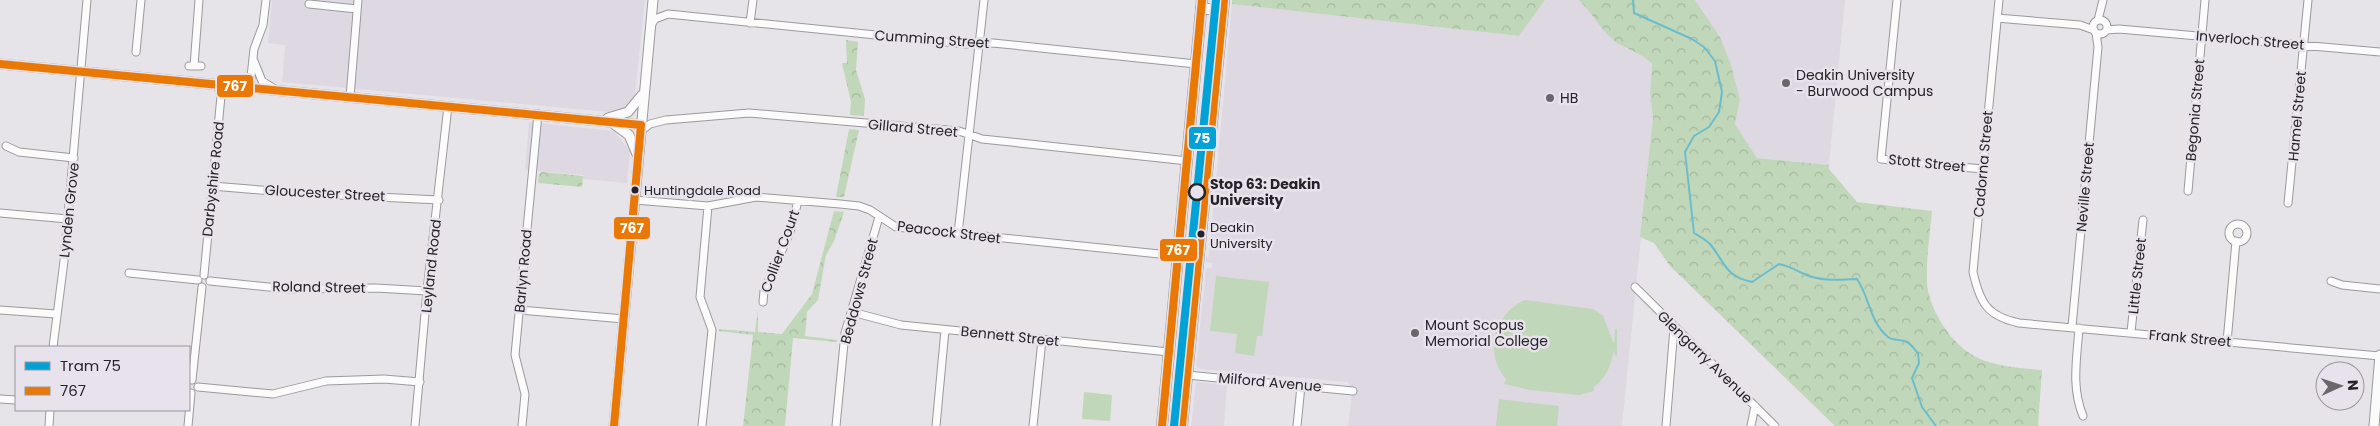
<svg xmlns="http://www.w3.org/2000/svg" width="2380" height="426" font-family="Poppins,sans-serif">
	<style>
		.built { fill: #ded8e3 }
		.grass { fill: #c0d7b9 }
		.park { fill: url(#park-crowns) }
		.lines { fill: none; stroke-linecap: round; stroke-linejoin: round }
		.stream { stroke: #6bbdce; stroke-width: 2 }
		.minor-casing { stroke: #9b999d; stroke-width: 9 }
		.major-casing { stroke: #9b999d; stroke-width: 11 }
		.highway-casing { stroke: #9b999d; stroke-width: 12 }
		.minor { stroke: #fbfbfc; stroke-width: 7 }
		.major { stroke: #fbfbfc; stroke-width: 9 }
		.highway { stroke: #fbfbfc; stroke-width: 10 }
		.bus-1-casing { stroke: #e7e2eb; stroke-width: 11 }
		.bus-1 { stroke: #e97804; stroke-width: 8 }
		.tram-1-casing { stroke: #e7e2eb; stroke-width: 11 }
		.tram-1 { stroke: #02a2d7; stroke-width: 8 }
		.poi-dot { fill: #69676b; stroke: #e7e2eb; stroke-width: 2 }
		.bus-dot { fill: #252327; stroke: #e7e2eb; stroke-width: 2 }
		.stop-dot { fill: #e7e2eb; stroke: #252327; stroke-width: 2.5 }
		.labels { text-anchor: middle; dominant-baseline: central; stroke-width: 5; stroke-linejoin: round; paint-order: stroke }
		.bus-label { font-size: 13px; fill: #252327; stroke: #e7e2eb; text-anchor: start }
		.street-label { font-size: 14px; fill: #252327; stroke: #e7e2eb }
		.poi-label { font-size: 14px; fill: #252327; stroke: #e7e2eb; text-anchor: start }
		.stop-label { font-size: 14px; font-weight: bold; fill: #252327; stroke: #e7e2eb; text-anchor: start }
		.line-badge { stroke: #e7e2eb; stroke-width: 2 }
		.badge-label { font-size: 14px; text-anchor: middle; font-weight: bold; fill: #fff }
	</style>
	<defs>
		<pattern id="park-crowns" width="20" height="18" patternUnits="userSpaceOnUse" patternTransform="scale(1.25)"><rect width="20" height="18" fill="#c0d7b9"/><path d="M2 6a3 3 0 1 1 6 0M12 15a3 3 0 1 1 6 0" fill="none" stroke="#a5b89f"/></pattern>
	</defs>
	<rect width="100%" height="100%" fill="#e7e4e9"/>
	<path class="built" d="M272 0H645L635 95 627 106 620 111 609 112 282 82 285 45 268 43Z
		M1545 0H1579L1626 49 1647 57 1652 64 1650 94 1653 118 1622 426H1348L1352 394 1348 382 1200 369 1196 366 1206 268H1212V263L1206 262V258L1209 255 1232 4 1519 36Z
		M1695 0H1845L1829 165 1757 158 1735 124 1740 100 1720 37Z
		M529 122 614 131 630 151 627 183 583 179V175L525 170Z
		M1196 382 1227 385 1224 426H1191Z"/>
	<path class="grass" d="M1216 276 1269 282 1262 336H1257L1254 356 1235 353 1237 334 1210 331Z
		M1525 300 1593 309 1603 316 1614 344 1615 329H1617V356H1615L1614 350C1611 366 1607 376 1594 387V391L1580 395 1530 390 1504 384 1506 379C1483 353 1495 313 1525 300Z
		M1084 392 1112 395 1110 421 1082 419Z
		M1499 399 1559 406 1557 426H1496Z"/>
	<path class="park" d="M1232 0H1545L1519 36 1232 4Z
		M1579 0H1695L1720 37 1731 65 1740 100 1735 124 1757 158 1829 165V169L1857 202 1932 211C1930 234 1926 257 1927 280 1927 308 1952 346 1978 358 1998 367 2020 368 2042 370L2038 425 2039 426H1835L1670 266 1654 243 1640 237 1653 118 1650 94 1652 64C1642 52 1624 50 1612 39 1600 28 1591 12 1579 0Z
		M846 40 858 42 856 70 865 99 864 116 850 115 851 102 842 63H847Z
		M849 129 859 130 844 197H836Z
		M542 172 583 176 582 187 538 183 539 174Z
		M834 211 844 212 834 241 826 255 818 300 807 312 805 336 837 340V342L793 338 785 426H743L753 335 719 331V329L755 332 758 310V332L782 334 812 294Z"/>
	<g class="lines">
		<path class="stream" d="M1633 0 1634 13 1692 39 1704 47 1715 61 1722 92 1719 112 1709 127 1694 136 1685 152 1694 233C1699 236 1706 240 1710 244 1725 262 1725 277 1752 282L1779 264C1791 266 1798 272 1809 276 1824 281 1841 280 1857 279 1870 298 1869 321 1888 337 1893 341 1901 339 1907 342 1911 344 1915 350 1918 353L1919 363 1912 378 1922 407 1936 426"/>
		<defs>
			<path id="minor" d="M1897 0 1881 159 1982 169
				M1999 0 1973 272C1980 303 1987 316 2019 323L2380 356
				M309 4 357 9
				M1997 18 2080 25 2094 30
				M2093 27a7 7 0 1 1 14 0a7 7 0 1 1-14 0Z
				M2098 20 2103 0
				M750 23 753 0
				M651 25 655 19 668 14 965 44 993 43 1196 64
				M2107 30 2119 29 2380 52
				M136 52 141 0
				M254 61 262 81 275 89
				M189 66H201
				M194 66 199 0
				M250 86 254 49 263 25 266 0
				M350 97 358 0
				M641 131 650 124 666 120 749 113 959 131 982 139 1188 161
				M6 146 19 152 74 158
				M212 186 297 193 439 200
				M2188 191 2205 0
				M635 200 708 206 756 197 840 204 859 206 870 210 896 227 1179 256
				M2288 203 2308 0
				M0 213 68 219
				M2229 233a9 9 0 1 1 18 0a9 9 0 1 1-18 0Z
				M958 234 984 0
				M129 273 198 280
				M204 275 221 96 217 84
				M210 281 288 289 376 288 427 291
				M2331 281 2342 285 2380 289
				M1635 287 1775 426
				M763 302 764 291 790 232 798 201
				M0 310 56 314
				M520 310 624 319
				M852 312 901 325 1169 352
				M2072 327 2098 47 2096 33
				M2079 328C2077 358 2071 387 2083 416
				M2131 332 2143 220
				M2227 342 2236 241
				M53 347 64 261 87 0
				M1187 375 1353 391
				M192 380 202 287
				M198 387 273 394 326 381 384 379 420 382
				M0 399 16 400
				M49 426 50 410
				M188 426 191 393
				M415 426 427 291 448 106
				M522 426 525 394 515 355 538 114
				M702 426 712 330 700 297 708 206
				M836 426 845 333 879 217
				M936 426 945 330
				M1033 426 1042 340
				M1297 426 1301 386
				M1666 426 1674 328
				M1751 426 1755 406"/>
			<path id="major" d="M0 64 641 125
				M608 118 628 112 642 95
				M614 124 629 135 637 154
				M614 426 653 0
				M2374 426 2380 355"/>
			<path id="highway" d="M1201 8 1223 11
				M1162 426 1202 0
				M1182 426 1224 0"/>
		</defs>
		<use href="#minor" class="minor-casing"/>
		<use href="#major" class="major-casing"/>
		<use href="#highway" class="highway-casing"/>
		<use href="#minor" class="minor"/>
		<use href="#major" class="major"/>
		<use href="#highway" class="highway"/>
		<defs>
			<path id="bus-1" d="M0 64 641 125 614 426
				M1162 426 1202 0
				M1182 426 1224 0"/>
		</defs>
		<use href="#bus-1" class="bus-1-casing"/>
		<use href="#bus-1" class="bus-1"/>
		<defs>
			<path id="tram-1" d="M1174 426 1216 0"/>
		</defs>
		<use href="#tram-1" class="tram-1-casing"/>
		<use href="#tram-1" class="tram-1"/>
	</g>
	<g class="poi-dot">
		<circle cx="1786" cy="83" r="5"/>
		<circle cx="1550" cy="98" r="5"/>
		<circle cx="1415" cy="333" r="5"/>
	</g>
	<g class="bus-dot">
		<circle cx="635" cy="190" r="4.5"/>
		<circle cx="1201" cy="234" r="4.5"/>
	</g>
	<circle class="stop-dot" cx="1197" cy="192" r="8"/>
	<g class="labels">
		<g class="bus-label">
			<text x="644" y="190">Huntingdale Road</text>
			<text x="1210" y="227">Deakin<tspan x="1210" dy="16">University</tspan></text>
		</g>
		<g class="street-label">
			<text transform="translate(932 39) rotate(4)">Cumming Street</text>
			<text transform="translate(2250 40) rotate(5)">Inverloch Street</text>
			<text transform="translate(2195 110) rotate(-85)">Begonia Street</text>
			<text transform="translate(2297 116) rotate(-85)">Hamel Street</text>
			<text transform="translate(913 128) rotate(5)">Gillard Street</text>
			<text transform="translate(1927 163) rotate(6)">Stott Street</text>
			<text transform="translate(1983 164) rotate(-85)">Cadorna Street</text>
			<text transform="translate(213 179) rotate(-84)">Darbyshire Road</text>
			<text transform="translate(2085 187) rotate(-85)">Neville Street</text>
			<text transform="translate(325 193) rotate(3)">Gloucester Street</text>
			<text transform="translate(69 210) rotate(-84)">Lynden Grove</text>
			<text transform="translate(949 232) rotate(7)">Peacock Street</text>
			<text transform="translate(780 251) rotate(-70)">Collier Court</text>
			<text transform="translate(431 266) rotate(-84)">Leyland Road</text>
			<text transform="translate(523 271) rotate(-85)">Barlyn Road</text>
			<text transform="translate(2137 276) rotate(-84)">Little Street</text>
			<text transform="translate(319 287) rotate(1)">Roland Street</text>
			<text transform="translate(859 291) rotate(-75)">Beddows Street</text>
			<text transform="translate(1010 336) rotate(6)">Bennett Street</text>
			<text transform="translate(2190 338) rotate(5)">Frank Street</text>
			<text transform="translate(1705 357) rotate(44)">Glengarry Avenue</text>
			<text transform="translate(1270 382) rotate(5)">Milford Avenue</text>
		</g>
		<g class="poi-label">
			<text x="1796" y="75">Deakin University<tspan x="1796" dy="16">- Burwood Campus</tspan></text>
			<text x="1560" y="98">HB</text>
			<text x="1425" y="325">Mount Scopus<tspan x="1425" dy="16">Memorial College</tspan></text>
		</g>
		<g class="stop-label">
			<text x="1210" y="184">Stop 63: Deakin<tspan x="1210" dy="16">University</tspan></text>
		</g>
	</g>
	<g class="line-badge">
		<rect x="216" y="74" width="38" height="24" rx="5" fill="#e97804"/>
		<rect x="1188" y="126" width="29" height="24" rx="5" fill="#02a2d7"/>
		<rect x="613" y="216" width="38" height="24" rx="5" fill="#e97804"/>
		<rect x="1159" y="238" width="39" height="24" rx="5" fill="#e97804"/>
	</g>
	<g class="badge-label">
		<text x="235" y="91">767</text>
		<text x="1202" y="143">75</text>
		<text x="632" y="233">767</text>
		<text x="1178" y="255">767</text>
	</g>
	<rect x="15" y="346" width="175" height="65" fill="#e7e2eb" stroke="#99969d"/>
	<rect x="25" y="362" width="25" height="8" fill="#02a2d7" stroke="#99969d"/>
	<text x="60" y="371" font-size="15" fill="#252327">Tram 75</text>
	<rect x="25" y="387" width="25" height="8" fill="#e97804" stroke="#99969d"/>
	<text x="60" y="396" font-size="15" fill="#252327">767</text>
	<g transform="translate(2340 386) rotate(87)"><circle r="24" fill="#e7e2eb" stroke="#99969d"/>
	<path d="M0-4L9 19L0 12L-9 19Z" fill="#69676b"/>
	<text y="-8" font-size="14" font-weight="bold" text-anchor="middle" fill="#252327">N</text>
	</g>
</svg>
